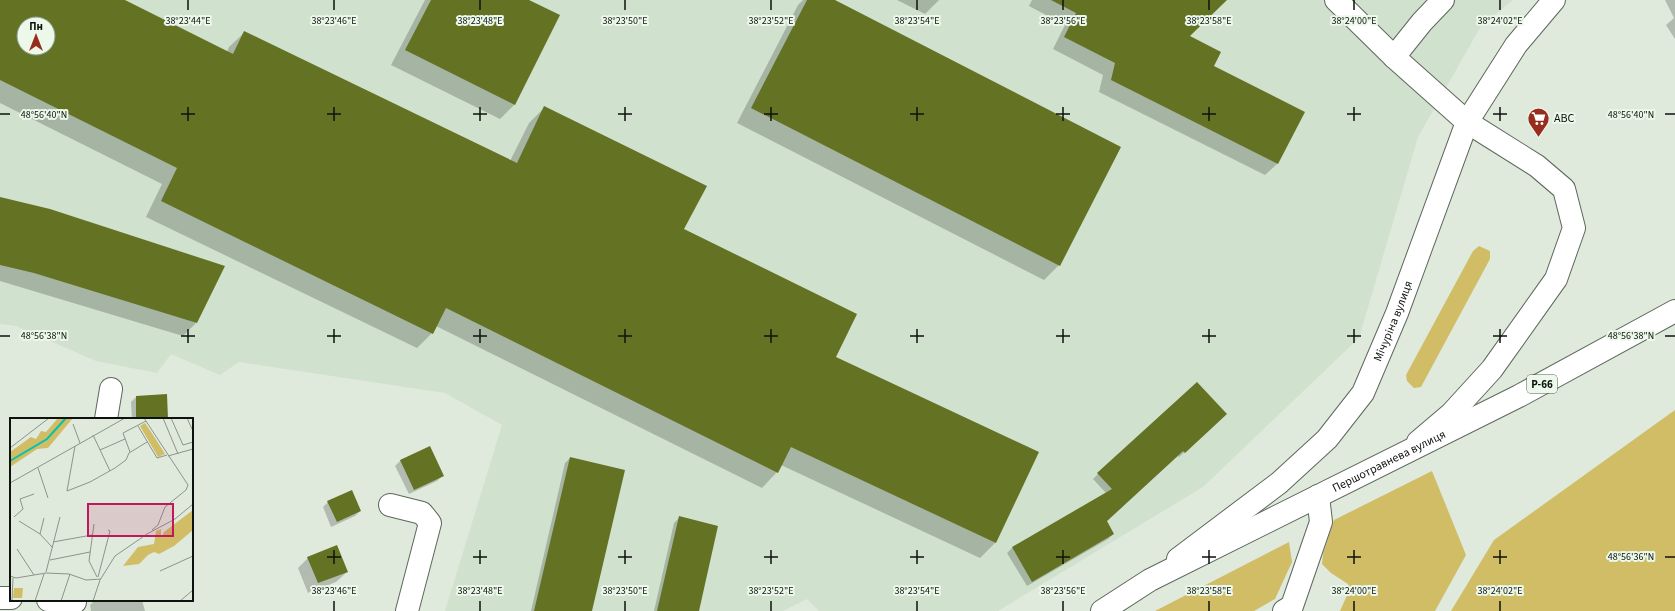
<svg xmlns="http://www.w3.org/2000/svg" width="1675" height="611" font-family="'Source Sans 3',sans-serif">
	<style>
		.built { fill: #d0e1cd; fill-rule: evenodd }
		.green { fill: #d0bd66 }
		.shadow { fill: #0003; fill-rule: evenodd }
		.building { fill: #647224; fill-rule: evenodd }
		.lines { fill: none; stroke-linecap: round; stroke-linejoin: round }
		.minor-casing { stroke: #5e675c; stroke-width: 24 }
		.major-casing { stroke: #5e675c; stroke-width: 24 }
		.minor { stroke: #fff; stroke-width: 22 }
		.major { stroke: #fff; stroke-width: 22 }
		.ticks { fill: none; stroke: #0e120e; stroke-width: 1.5 }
		.labels { text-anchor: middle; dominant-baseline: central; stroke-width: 4; stroke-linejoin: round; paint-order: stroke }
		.shield { fill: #ecf8ea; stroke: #515750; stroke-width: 1 }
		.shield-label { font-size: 11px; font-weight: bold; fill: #0e120e }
		.poi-label { font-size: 12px; fill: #0e120e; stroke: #ecf8ea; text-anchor: start }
		.street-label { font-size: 12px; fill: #0e120e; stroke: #ecf8ea }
		.inset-river { fill: none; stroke: #00c2b2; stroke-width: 2 }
		.inset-road { fill: none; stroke: #8b948a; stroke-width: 1 }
		.view { fill: #c2185b; fill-opacity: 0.15; stroke: #c2185b; stroke-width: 2 }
		.inset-edge { fill: none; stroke: #0e120e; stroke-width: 2 }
		.ticks-label { font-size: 10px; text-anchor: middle; fill: #0e120e; stroke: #ecf8ea; stroke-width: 4; stroke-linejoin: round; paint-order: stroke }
	</style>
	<rect width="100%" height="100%" fill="#dfeadd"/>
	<path class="built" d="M0 0H1513L1481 26 1418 137 1359 338 1203 487 998 611H819L807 599 783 611H445L502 425 445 393 239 362 220 375 171 354 157 373 96 361 16 326 0 324ZM24 24H48V48H24Z"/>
	<path class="green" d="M1479 246 1490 251V259L1421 387 1414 388 1407 381 1406 375 1473 251Z
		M1675 410V611H1451L1494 540Z
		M1432 471 1466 555 1435 611H1340L1348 593V584L1331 573 1322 564 1323 554 1334 520Z
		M1289 542 1292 562 1275 599 1254 611H1155Z"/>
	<path class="shadow" d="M0 0H123L227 52 229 47 245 32 510 161 529 123 545 107 683 229 834 357 995 543 980 558 781 465 777 472 762 488 436 326 432 333 417 348 146 217 162 184 0 103ZM24 24H48V48H24Z
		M425 0H527L515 104 500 119 391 65Z
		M803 0H833L1059 265 1044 280 737 123 798 5Z
		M897 0H939L925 14Z
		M1032 0H1225L1188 37 1212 66 1277 164 1265 175 1099 92 1103 75 1053 49 1065 25 1029 6Z
		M1665 0H1675V39L1666 25 1674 18Z
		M0 198 196 323 183 336 0 281Z
		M166 396 167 419H132L131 402 136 397Z
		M1221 419 1179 457 1178 456 1106 522 1113 534 1108 539 1027 586 1007 553 1012 548 1106 493 1093 479 1098 474Z
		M429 447 442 476 437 481 409 494 395 466 400 461Z
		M570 458 591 611H531L565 463Z
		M328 502 360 511 355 516 331 527 323 507Z
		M679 518 698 611H654L674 523Z
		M11 537V566L9 539Z
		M308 558 347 572 336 582 308 593 298 568Z
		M95 600H142L145 611H91L90 605Z"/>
	<path class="building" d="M0 0H125L233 54 244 31 517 163 544 106 707 186 684 229 857 314 836 357 1039 452 996 543 791 447 778 473 446 308 433 334 161 201 177 168 0 80ZM24 24H48V48H24Z
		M431 0H529L560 15 515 105 405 50Z
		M807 0H835L1121 147 1060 266 751 108Z
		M1051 0H1227L1190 36 1221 52 1214 66 1305 112 1278 164 1111 80 1115 63 1064 37 1076 13Z
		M0 197 50 209 225 266 197 323 34 273 0 265Z
		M1197 382 1227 414 1185 453 1183 451 1107 521 1114 534 1032 582 1012 547 1112 489 1097 473Z
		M167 394 168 419H136V396Z
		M430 446 444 476 414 490 400 460Z
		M570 457 625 470 592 611H534Z
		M352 490 361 511 337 522 327 501Z
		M679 516 718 526 699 611H657Z
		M337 545 348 572 318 583 307 557Z"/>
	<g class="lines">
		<defs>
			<g id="minor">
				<path d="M1336 0 1394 57"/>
				<path d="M106 419 111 389"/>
				<path d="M1418 442 1451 414 1492 369 1556 279 1574 228 1564 189 1537 166 1467 122 1394 57 1422 22 1443 0"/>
				<path d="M390 505 422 513 430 523 407 611"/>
				<path id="s1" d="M1178 559 1279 483 1327 439 1363 393 1397 313 1467 122 1516 45 1554 0"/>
				<path d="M0 598H11"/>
				<path d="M48 600 75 602"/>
				<path d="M1284 611 1292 606 1321 522 1318 496"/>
			</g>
			<g id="major">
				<path id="s2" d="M1102 611 1150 580 1519 396 1675 311"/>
			</g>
		</defs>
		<use href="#minor" class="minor-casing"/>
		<use href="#major" class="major-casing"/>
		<use href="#minor" class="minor"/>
		<use href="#major" class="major"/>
	</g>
	<path class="ticks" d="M188 0V10M334 0V10M480 0V10M625 0V10M771 0V10M917 0V10M1063 0V10M1209 0V10M1354 0V10M1500 0V10M188 107V121M334 107V121M480 107V121M625 107V121M771 107V121M917 107V121M1063 107V121M1209 107V121M1354 107V121M1500 107V121M0 114H10M181 114H195M327 114H341M473 114H487M618 114H632M764 114H778M910 114H924M1056 114H1070M1202 114H1216M1347 114H1361M1493 114H1507M1665 114H1675M188 329V343M334 329V343M480 329V343M625 329V343M771 329V343M917 329V343M1063 329V343M1209 329V343M1354 329V343M1500 329V343M0 336H10M181 336H195M327 336H341M473 336H487M618 336H632M764 336H778M910 336H924M1056 336H1070M1202 336H1216M1347 336H1361M1493 336H1507M1665 336H1675M334 550V564M480 550V564M625 550V564M771 550V564M917 550V564M1063 550V564M1209 550V564M1354 550V564M1500 550V564M327 557H341M473 557H487M618 557H632M764 557H778M910 557H924M1056 557H1070M1202 557H1216M1347 557H1361M1493 557H1507M1665 557H1675M334 601V611M480 601V611M625 601V611M771 601V611M917 601V611M1063 601V611M1209 601V611M1354 601V611M1500 601V611"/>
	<defs>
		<symbol id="supermarket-pin" viewBox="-11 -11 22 30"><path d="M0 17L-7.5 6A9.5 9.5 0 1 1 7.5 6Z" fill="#972d1d" stroke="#ecf8ea"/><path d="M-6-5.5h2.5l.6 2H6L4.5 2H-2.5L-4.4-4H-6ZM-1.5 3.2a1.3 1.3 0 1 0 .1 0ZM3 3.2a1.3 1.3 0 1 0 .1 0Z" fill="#fff"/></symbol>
	</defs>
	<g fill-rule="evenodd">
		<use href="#supermarket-pin" x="1526" y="106" width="25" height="34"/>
	</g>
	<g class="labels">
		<rect class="shield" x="1527" y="375" width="30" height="18" rx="3"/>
		<g class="shield-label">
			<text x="1542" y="384">Р-66</text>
		</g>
		<g class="poi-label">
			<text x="1554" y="118">ABC</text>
		</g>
		<g class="street-label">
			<text stroke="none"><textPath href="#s1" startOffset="328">Мічуріна вулиця</textPath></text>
			<text stroke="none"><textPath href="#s2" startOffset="324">Першотравнева вулиця</textPath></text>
		</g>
	</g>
	<g transform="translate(10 418)">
		<rect width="183" height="183" fill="#dfeadd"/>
		<path d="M48 0H63L38 30 27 31 0 49V34L21 19 26 21 31 13 36 14ZM135 5 145 20 155 36 148 39 130 8ZM183 92V112L164 128 149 136 144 134 138 137 129 146 113 148 128 129 144 126 146 113 151 111V120L154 114ZM4 170H13L12 180H3Z" fill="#d0bd66"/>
		<path class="inset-river" d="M0 43 37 21 56 0"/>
		<path class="inset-road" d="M134 0 178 67 176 72 155 89 148 107 142 112M153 0 168 36M161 0 173 27 183 24M177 0 183 13M63 6 70 25M128 8 147 40 157 37M83 17 100 53M65 28 57 73 80 64 105 50 116 42 119 35 137 24M0 30 39 0M90 32 115 21M120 34 113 15 136 3M158 38 183 31M28 50 38 80M0 65 115 0M4 99 13 91 10 81 24 76M9 103 30 116 42 129M84 106 79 143 87 159M30 116 34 100M43 124 82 117M7 131 24 157M40 142 80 134M150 153 183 138M36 154 50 99M0 158 6 160 36 155 59 156 76 162 91 161M88 159 100 113 98 112M2 183 3 160M25 183 34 156M51 183 60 156M83 183 90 162 105 138 137 116 165 101 183 86M170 183 183 172"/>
		<path class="view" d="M78 86H163V118H78Z"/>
		<rect width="183" height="183" class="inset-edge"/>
	</g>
	<g class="ticks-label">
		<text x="188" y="24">38°23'44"E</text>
		<text x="334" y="24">38°23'46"E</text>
		<text x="480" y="24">38°23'48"E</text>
		<text x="625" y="24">38°23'50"E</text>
		<text x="771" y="24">38°23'52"E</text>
		<text x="917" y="24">38°23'54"E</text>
		<text x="1063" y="24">38°23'56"E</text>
		<text x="1209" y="24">38°23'58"E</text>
		<text x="1354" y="24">38°24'00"E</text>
		<text x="1500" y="24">38°24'02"E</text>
		<text x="44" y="118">48°56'40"N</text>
		<text x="1631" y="118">48°56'40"N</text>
		<text x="44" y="339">48°56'38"N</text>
		<text x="1631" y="339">48°56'38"N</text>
		<text x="1631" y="560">48°56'36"N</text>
		<text x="334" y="594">38°23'46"E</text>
		<text x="480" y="594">38°23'48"E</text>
		<text x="625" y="594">38°23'50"E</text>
		<text x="771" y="594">38°23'52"E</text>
		<text x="917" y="594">38°23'54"E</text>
		<text x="1063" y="594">38°23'56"E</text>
		<text x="1209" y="594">38°23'58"E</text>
		<text x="1354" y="594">38°24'00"E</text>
		<text x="1500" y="594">38°24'02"E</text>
	</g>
	<g transform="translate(36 36)"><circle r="19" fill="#ecf8ea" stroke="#939c92"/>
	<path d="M0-3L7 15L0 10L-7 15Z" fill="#972d1d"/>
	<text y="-6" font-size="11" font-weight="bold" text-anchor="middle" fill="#0e120e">Пн</text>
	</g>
</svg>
